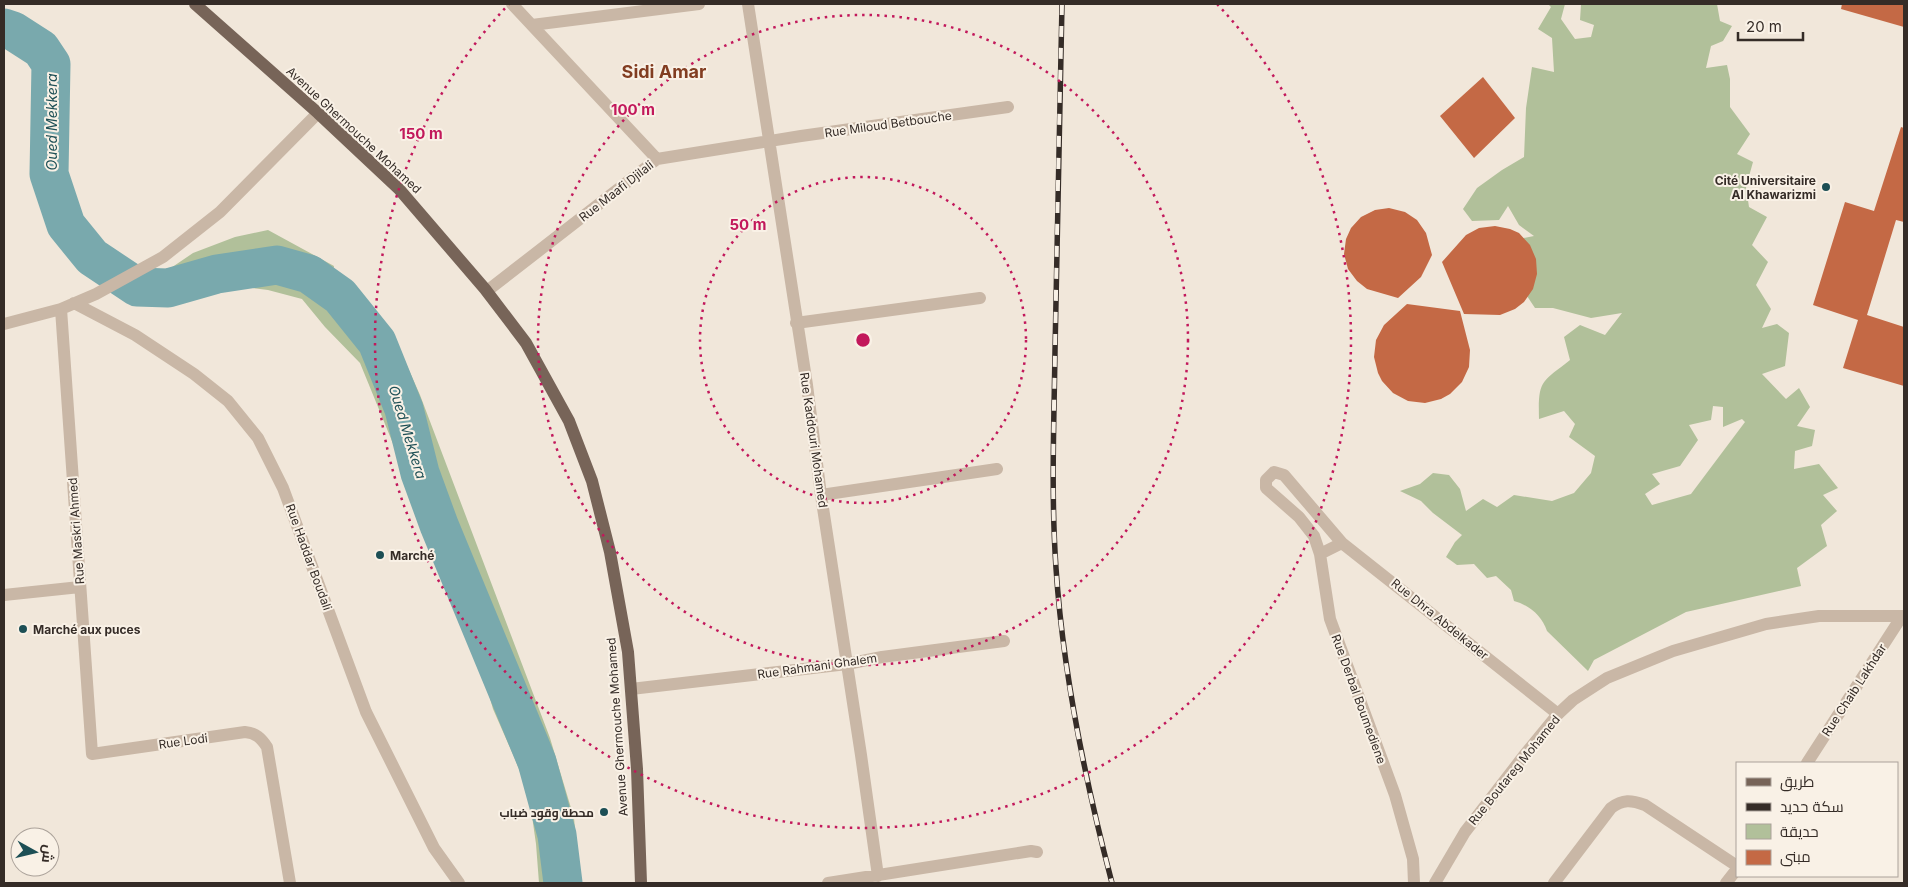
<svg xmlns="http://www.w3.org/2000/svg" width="1908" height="887" font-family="Inter,Cairo,sans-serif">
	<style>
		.green { fill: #b1c09a; fill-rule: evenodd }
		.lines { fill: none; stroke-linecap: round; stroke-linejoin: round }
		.river { stroke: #79a9ad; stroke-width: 39 }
		.building { fill: #c46945 }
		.minor { stroke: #c9b7a6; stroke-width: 12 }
		.tertiary { stroke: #c9b7a6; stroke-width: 12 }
		.primary { stroke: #776458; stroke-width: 12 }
		.rail-casing { stroke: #352c27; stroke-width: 5.5 }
		.rail { stroke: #f9f1e6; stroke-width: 4; stroke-dasharray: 11; stroke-linecap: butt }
		.ring { fill: none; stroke: #c2185b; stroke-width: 2.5; stroke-dasharray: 2.5 5 }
		.poi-dot { fill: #1d4f55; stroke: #f9f1e6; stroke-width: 2 }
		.labels { text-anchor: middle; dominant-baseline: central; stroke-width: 4; stroke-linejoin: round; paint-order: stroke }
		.street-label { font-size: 12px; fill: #352c27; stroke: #f9f1e6 }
		.poi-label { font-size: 12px; font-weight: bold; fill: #352c27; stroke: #f9f1e6; text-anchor: end }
		.water-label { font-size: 14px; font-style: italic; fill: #1d4f55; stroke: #f9f1e6 }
		.district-label { font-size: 18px; font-weight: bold; fill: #823d21; stroke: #f9f1e6 }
		.centre { fill: #c2185b; stroke: #f9f1e6; stroke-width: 2.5 }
		.ring-label { font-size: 15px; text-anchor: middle; font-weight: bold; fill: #c2185b; stroke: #f9f1e6; stroke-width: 4; stroke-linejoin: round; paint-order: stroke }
	</style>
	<rect width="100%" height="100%" fill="#f1e7da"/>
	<path class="green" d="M1548 4H1565L1561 19 1575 39 1591 37 1594 25 1580 20 1581 5 1582 4H1717L1720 21 1732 26 1723 41 1711 46 1706 68 1727 65 1730 79V107L1750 134 1737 154 1753 162 1746 187 1749 207 1767 217 1752 245 1768 262 1756 285 1771 309 1762 328 1777 324 1789 333 1785 366 1762 374 1786 399 1799 388 1810 407 1797 426 1815 430 1812 446 1795 451 1794 469 1819 464 1838 488 1823 495 1837 511 1821 525 1827 546 1797 568 1801 586 1686 612 1594 660 1588 671 1547 631C1542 616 1529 605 1514 601L1511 590 1496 576 1487 578 1474 564 1457 565 1446 557 1455 542 1462 535 1433 513 1421 501 1400 491 1420 484 1433 473 1449 475 1460 489 1466 511 1483 499 1497 507 1514 495 1552 501 1574 493 1591 473 1595 456 1569 437 1575 424 1564 411 1539 419C1538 380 1541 383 1570 360L1564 337 1580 325 1605 335 1622 313 1591 318 1553 308H1535L1519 284 1513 240 1534 236 1519 225 1508 206 1499 220 1472 221 1463 209 1477 188 1502 170 1524 157 1526 108 1532 67 1554 72 1552 38 1538 29 1551 7ZM1713 406 1723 407V427L1742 419 1745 422 1691 494 1652 505 1645 494 1660 484 1652 474 1680 466 1698 440 1689 425 1711 420Z
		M268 230 334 266 332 283 344 277 378 313 396 341 420 395 550 738 574 818 580 883H569L568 875 564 883H539L536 844 529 795 515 759 493 709 473 639 360 363 325 327 302 299 268 290 238 286 134 293 193 253 235 237ZM332 284 341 307 355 329 330 299ZM374 347 392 363 408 386 404 409 427 446 421 485 447 532 471 561 500 660 524 703 550 781 548 801 563 809V829L568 870 556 861 551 829 560 814 543 803 538 751 525 711 496 671 484 617 463 560 431 521 416 483 422 448 396 414 406 391 379 373Z"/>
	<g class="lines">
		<path class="river" d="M4 28 13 31 41 49 51 64 49 174 66 225 92 257 137 287 168 288 217 274 277 265 309 274 340 296 377 342 404 409 420 473 439 525 537 762 557 835 563 883"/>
	</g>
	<path class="building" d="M1842 4H1904V27L1841 9Z
		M1483 77 1515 118 1474 158 1440 116Z
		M1901 127 1904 128V222L1896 220 1867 315 1904 327V386L1843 368 1858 320 1813 305 1845 202 1874 211Z
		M1389 208 1405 212 1417 220 1426 233 1432 255 1421 277 1398 298 1367 289 1357 281 1348 269 1344 254 1346 239 1351 228 1361 217 1375 210Z
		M1495 226 1510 229 1519 233 1530 245 1536 259 1537 274 1533 289 1524 302 1515 309 1500 315 1464 314 1442 262 1466 235 1479 228Z
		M1407 304 1460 311 1470 350 1469 367 1462 382 1450 394 1441 399 1425 403 1408 401 1393 393 1382 381 1378 373 1374 357 1376 340 1384 325Z"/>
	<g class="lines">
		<path class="minor" d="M512 4 657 159
			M748 4 807 385 821 495 861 755 878 876
			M532 25 699 4
			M487 291 657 159 801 136 1008 107
			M74 303 135 335 194 374 228 401 258 438 283 488 366 712 434 848 459 883
			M61 309 92 754 245 732C256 733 261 738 267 747L290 883
			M796 323 980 298
			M4 324 61 309 96 294 163 257 220 212 318 113
			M821 495 997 469
			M1320 554 1342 543
			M4 595 80 587
			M631 689 847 664 882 657 1004 641
			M1807 763 1902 616
			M828 883 1031 851 1037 852
			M1414 883 1413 859 1395 795 1330 619 1320 554 1314 536 1299 517 1266 488V480L1274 472 1284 475 1342 543 1558 714
			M1554 883 1611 808C1623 799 1631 800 1645 805L1737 866
			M1726 883 1737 869"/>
		<path class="tertiary" d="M1435 883 1465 832 1526 753 1558 714 1573 700 1607 678 1673 651 1766 624 1819 616H1904"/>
		<path class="primary" d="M195 4 318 113 399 189 485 289 526 343 569 421 592 481 610 552 628 652 637 769 641 883"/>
		<defs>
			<path id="rail" d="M1062 4C1059 119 1057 235 1055 351 1054 423 1051 496 1056 568 1063 675 1085 780 1112 883"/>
		</defs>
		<use href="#rail" class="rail-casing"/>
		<use href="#rail" class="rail"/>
	</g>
	<g class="ring">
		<circle cx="863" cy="340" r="163"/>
		<circle cx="863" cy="340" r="325"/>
		<path d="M1217 4A488 488 0 1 1 509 4"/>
	</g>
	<g class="poi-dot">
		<circle cx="1826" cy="187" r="5"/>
		<circle cx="380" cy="555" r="5"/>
		<circle cx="23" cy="629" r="5"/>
		<circle cx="604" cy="812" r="5"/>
	</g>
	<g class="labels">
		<g class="street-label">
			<text transform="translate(888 124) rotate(-8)">Rue Miloud Betbouche</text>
			<text transform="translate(354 130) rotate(43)">Avenue Ghermouche Mohamed</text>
			<text transform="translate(616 191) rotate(-38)">Rue Maafi Djilali</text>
			<text transform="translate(814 440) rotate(82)">Rue Kaddouri Mohamed</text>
			<text transform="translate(76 531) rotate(-94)">Rue Maskri Ahmed</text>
			<text transform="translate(309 557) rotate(70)">Rue Haddar Boudali</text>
			<text transform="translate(1440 619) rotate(39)">Rue Dhra Abdelkader</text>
			<text transform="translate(817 666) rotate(-8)">Rue Rahmani Ghalem</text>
			<text transform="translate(1854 690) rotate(-57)">Rue Chaib Lakhdar</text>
			<text transform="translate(1359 699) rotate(70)">Rue Derbal Boumediene</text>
			<text transform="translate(617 727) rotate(-94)">Avenue Ghermouche Mohamed</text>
			<text transform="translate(183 741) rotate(-8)">Rue Lodi</text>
			<text transform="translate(1514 770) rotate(-51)">Rue Boutareg Mohamed</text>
		</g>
		<g class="poi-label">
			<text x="1816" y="180">Cité Universitaire<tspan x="1816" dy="14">Al Khawarizmi</tspan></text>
			<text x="390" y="555" text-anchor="start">Marché</text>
			<text x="33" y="629" text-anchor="start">Marché aux puces</text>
			<text x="594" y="812">محطة وقود ضباب</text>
		</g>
		<g class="water-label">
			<text transform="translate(51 122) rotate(-90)">Oued Mekkera</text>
			<text transform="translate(408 432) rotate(73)">Oued Mekkera</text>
		</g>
		<g class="district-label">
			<text x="664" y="71">Sidi Amar</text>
		</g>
	</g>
	<circle cx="863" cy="340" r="8" class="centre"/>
	<g class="ring-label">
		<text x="633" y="115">100 m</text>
		<text x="421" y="139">150 m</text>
		<text x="748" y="230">50 m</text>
	</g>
	<rect width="1908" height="887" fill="none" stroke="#352c27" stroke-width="10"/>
	<rect x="1736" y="762" width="162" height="115" fill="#f9f1e6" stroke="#aba29a"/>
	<rect x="1746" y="778" width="25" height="8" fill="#776458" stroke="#aba29a"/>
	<text x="1780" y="787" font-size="15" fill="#352c27">طريق</text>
	<rect x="1746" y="803" width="25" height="8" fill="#352c27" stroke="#aba29a"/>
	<text x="1780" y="812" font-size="15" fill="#352c27">سكة حديد</text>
	<rect x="1746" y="824" width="25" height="15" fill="#b1c09a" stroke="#aba29a"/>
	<text x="1780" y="837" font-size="15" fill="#352c27">حديقة</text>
	<rect x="1746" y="850" width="25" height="15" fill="#c46945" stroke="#aba29a"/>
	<text x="1780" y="862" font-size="15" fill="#352c27">مبنى</text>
	<g transform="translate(35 852) rotate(98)"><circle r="24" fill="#f9f1e6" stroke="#aba29a"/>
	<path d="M0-4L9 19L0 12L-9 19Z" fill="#1d4f55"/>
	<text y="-8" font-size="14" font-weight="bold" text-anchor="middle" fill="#352c27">ش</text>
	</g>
	<path d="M1738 32v8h65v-8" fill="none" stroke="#352c27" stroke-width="2.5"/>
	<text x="1746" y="32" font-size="15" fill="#352c27" stroke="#f9f1e6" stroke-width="4" paint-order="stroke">20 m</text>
</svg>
